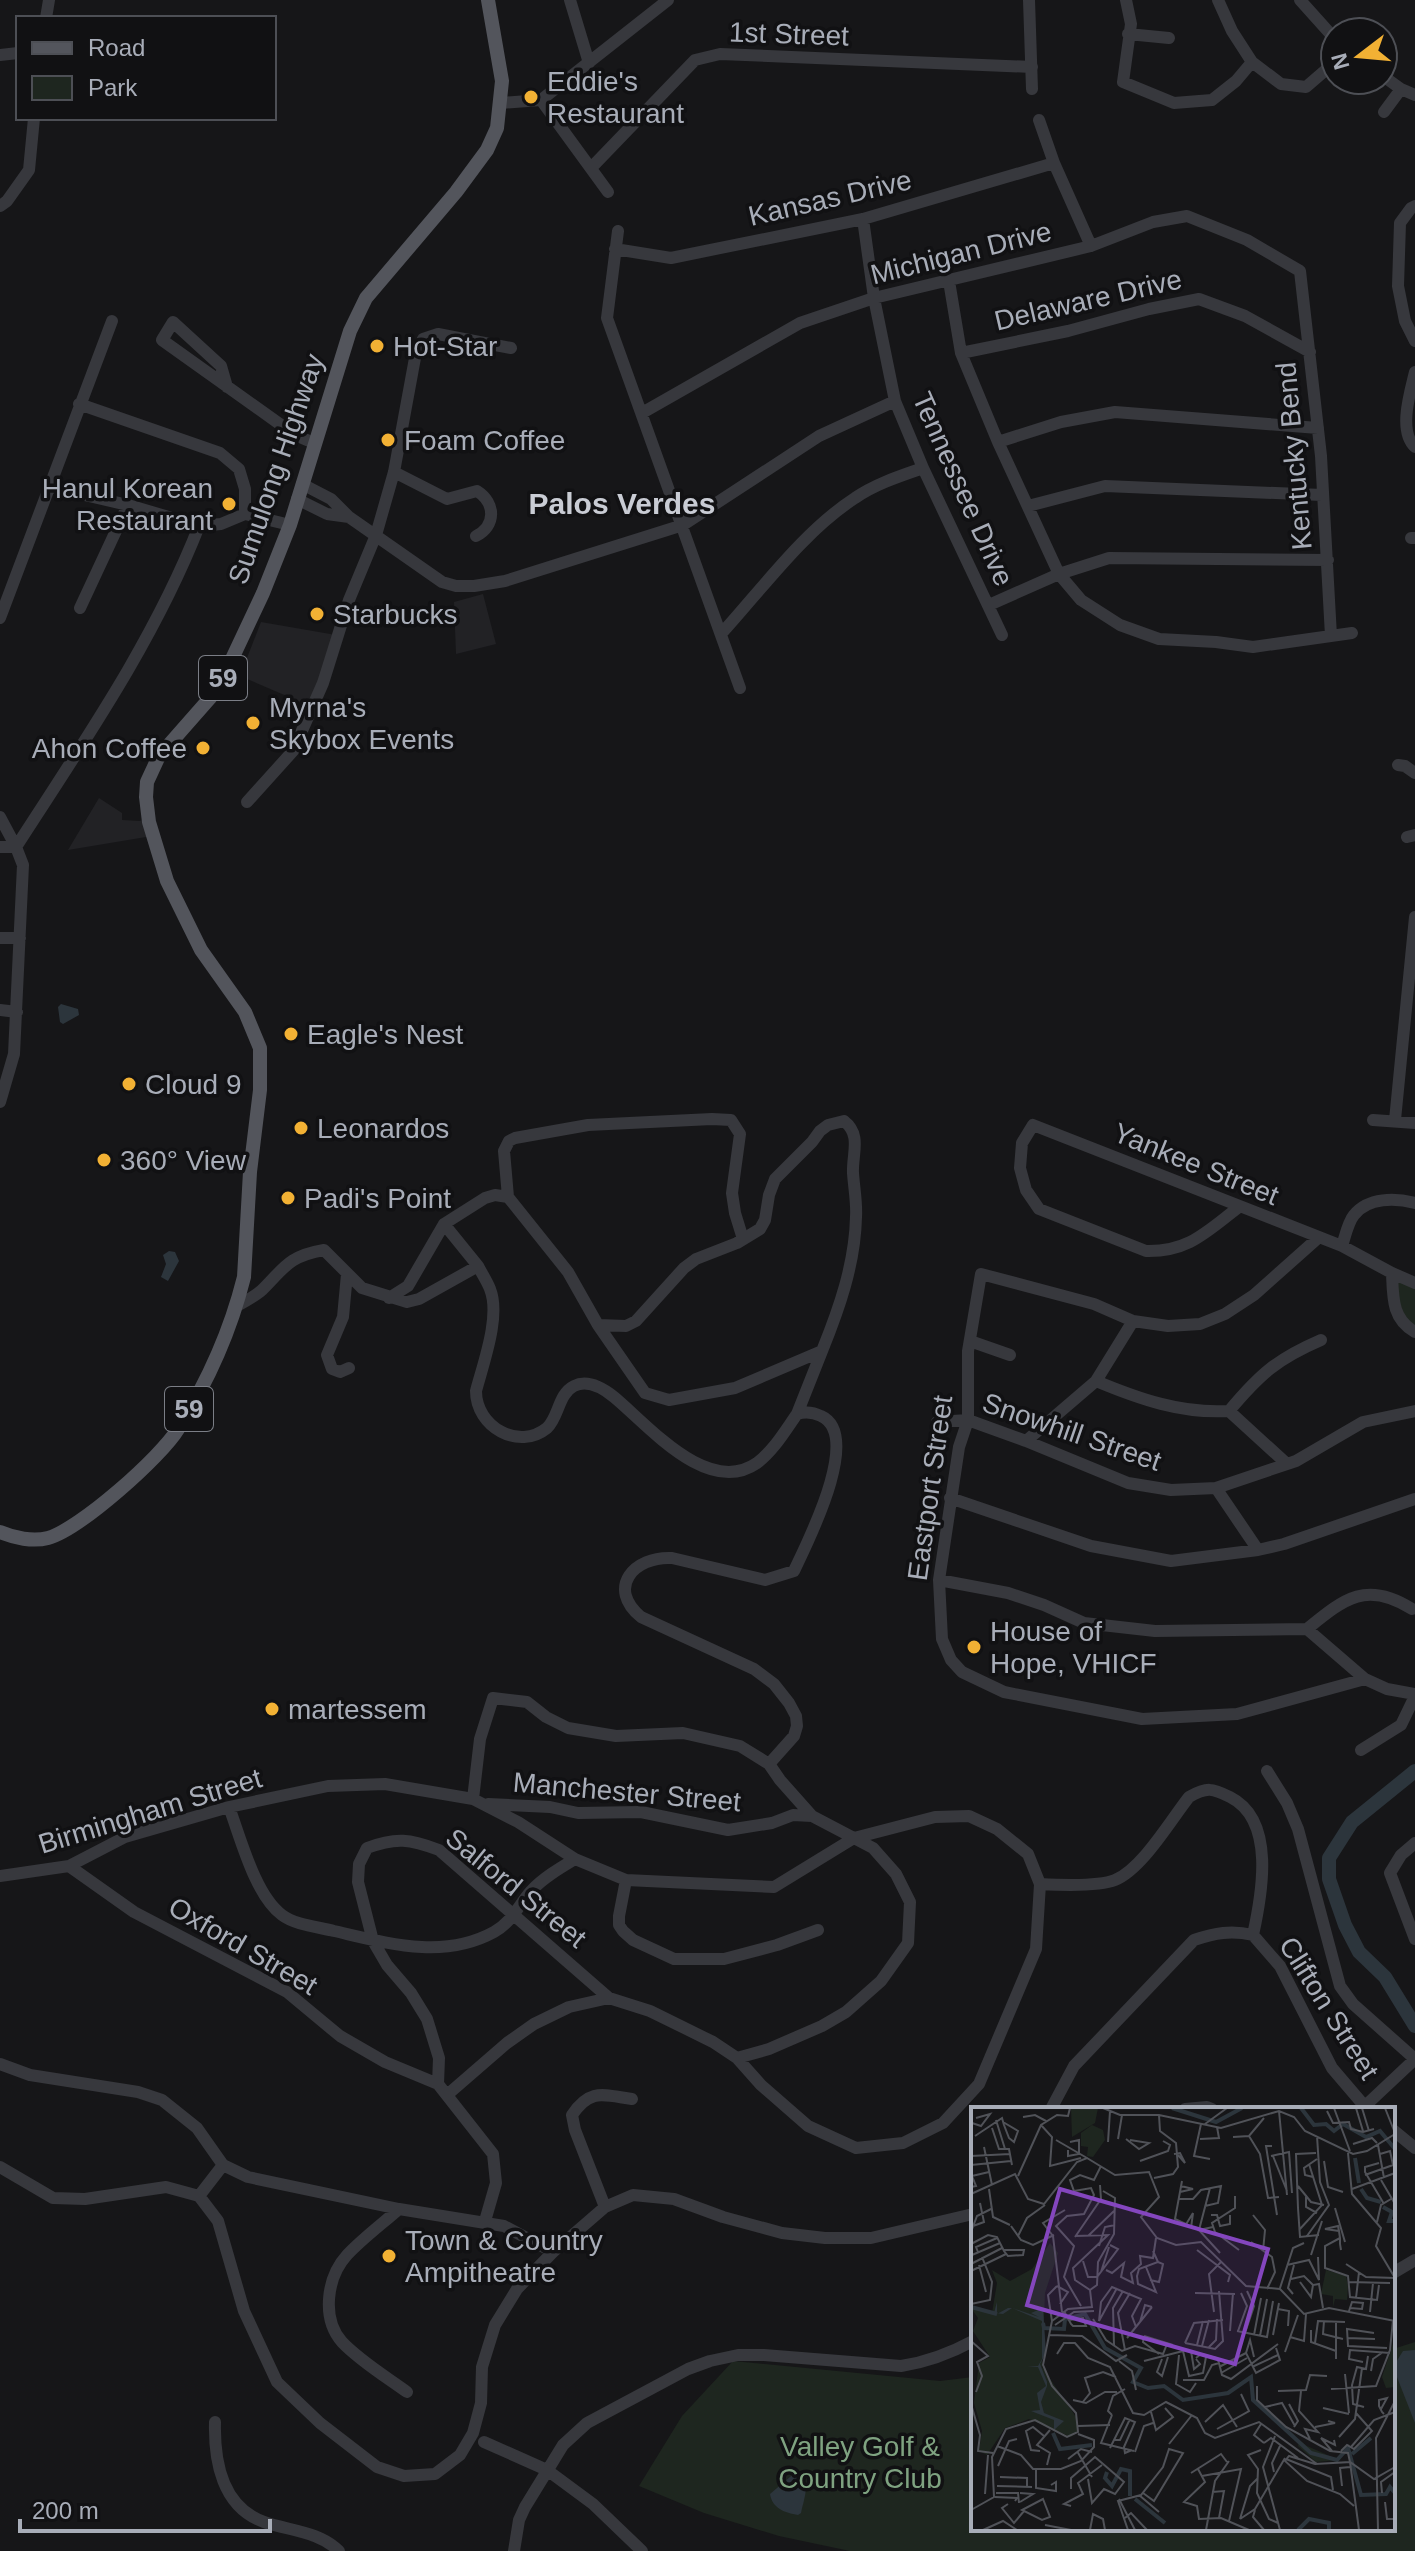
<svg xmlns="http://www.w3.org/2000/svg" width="1415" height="2551" font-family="Helvetica,sans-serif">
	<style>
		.built { fill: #222225 }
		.green { fill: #1e261f }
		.water { fill: #2c353c }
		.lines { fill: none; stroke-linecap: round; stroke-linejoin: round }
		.river { stroke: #2c353c; stroke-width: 14 }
		.minor { stroke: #37383d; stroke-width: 12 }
		.major { stroke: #53555c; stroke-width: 14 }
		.poi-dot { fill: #f2b134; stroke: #111113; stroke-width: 3 }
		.labels { text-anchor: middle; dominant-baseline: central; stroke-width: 7; stroke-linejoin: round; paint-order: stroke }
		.shield { fill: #111113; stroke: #7b7e86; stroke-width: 2 }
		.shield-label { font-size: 26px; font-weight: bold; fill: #a8adb8 }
		.street-label { font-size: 28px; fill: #a8adb8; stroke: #111113 }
		.poi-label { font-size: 28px; fill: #a8adb8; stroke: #111113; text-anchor: start }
		.park-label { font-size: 28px; fill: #7fa381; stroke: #111113 }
		.neighbourhood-label { font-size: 30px; font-weight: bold; fill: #c9ccd4; stroke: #111113 }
		.inset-river { fill: none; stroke: #2c353c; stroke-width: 4 }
		.inset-road { fill: none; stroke: #505258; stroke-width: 2 }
		.view { fill: #8446be; fill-opacity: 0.15; stroke: #8446be; stroke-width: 4 }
		.inset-edge { fill: none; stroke: #a8adb8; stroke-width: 4 }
	</style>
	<rect width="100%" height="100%" fill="#161618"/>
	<path class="built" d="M483 594 496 644 456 654 454 602Z
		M261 622 336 635 310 706 240 676Z
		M99 798 122 813V820L139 821 148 819 152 836 68 850Z"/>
	<path class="green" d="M1392 1273 1415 1283V1332L1401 1323Z
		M1415 2342V2551H850L779 2536 704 2513 639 2486 682 2416 733 2361 940 2381 973 2377V2529H1393V2349Z"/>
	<path class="water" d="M61 1004 78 1009 79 1015 63 1024 60 1022 58 1007Z
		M169 1251 175 1252 179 1261 168 1281 161 1277 166 1264 163 1255Z
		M1415 2350V2423L1393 2367 1403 2351Z
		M797 2471C812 2481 804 2498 801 2513L798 2515C785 2513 772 2508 770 2494Z"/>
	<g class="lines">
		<path class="river" d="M1415 1771 1352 1822 1329 1858V1879L1345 1925 1359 1952 1385 1977 1415 2026"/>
		<path class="minor" d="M570 0 589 63
			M1029 0 1032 89
			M1126 0 1131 24 1123 82 1174 103 1212 100 1236 81 1252 62
			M1218 0 1232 31 1252 62 1281 84 1306 87 1335 62
			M1300 0 1335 39
			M46 18 49 0
			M1128 34 1169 38
			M0 55 18 53
			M1383 76 1401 89 1415 95
			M541 100 668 0
			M541 100 608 192
			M501 103 541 100
			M1384 112 1401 89
			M1039 120 1054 163 1091 246
			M591 168 695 60 720 54 1032 67
			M0 206 7 201 29 170 34 118
			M1415 206 1411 208 1400 223 1398 286 1405 321 1415 341
			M863 219 874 298 895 401 923 468 1002 635
			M618 231 607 318 740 688
			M615 249 671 258 863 219 1054 163
			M949 281 961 353 998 442 1059 574 1081 600 1120 625 1159 639 1216 642 1253 647 1352 633
			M961 353 1068 331 1149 309 1199 299 1245 316 1310 352
			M1415 372C1410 393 1398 431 1415 447
			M227 387 221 366 173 322 162 340 295 435 314 443
			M79 404 220 453 239 469 245 489V514
			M642 413 800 323 874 298 1091 246 1153 222 1187 216 1247 240 1300 271 1321 456 1331 636
			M998 442 1061 422 1115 412 1318 428
			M394 472 447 499 477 491C496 503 496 526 476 536
			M302 484 331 499 349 517 442 582 456 586H474L505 581 683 525 819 436 895 401
			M50 487 128 505 199 526 221 524 245 514 290 525
			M297 499 327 514 349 517
			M1028 506 1105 486 1322 495
			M1411 538H1415
			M989 605 1059 574 1109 558 1328 560
			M80 608 128 505
			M0 618 112 321
			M721 634C762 589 804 531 855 498 875 484 900 476 923 468
			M1398 765 1405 766 1415 773
			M247 802 293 751 323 683 349 600 376 535 394 472 415 358 423 339 438 334 511 348
			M0 817 16 847H0
			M1407 837 1415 835
			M0 938H20
			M0 1010 17 1012
			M0 1102 14 1054 23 865 16 847C83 743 154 641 199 526
			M1373 1120 1415 1123
			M1395 1120 1415 917
			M508 1197 504 1151 509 1141 515 1138 588 1125 712 1119 731 1120 740 1134 732 1193 735 1213 743 1239
			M1239 1207C1207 1231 1189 1252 1146 1251L1039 1209 1026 1190 1020 1168 1022 1143 1033 1125 1342 1246 1392 1273 1415 1283
			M444 1224 478 1266
			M1318 1238 1254 1295 1225 1314 1200 1324 1168 1326 1133 1321 1094 1304 981 1274 968 1351V1420L959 1447 939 1580 942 1639 951 1660 962 1672 1004 1692 1142 1719 1237 1714 1365 1679
			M1342 1246C1345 1237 1348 1222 1354 1215 1368 1197 1396 1198 1415 1203
			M1392 1273C1393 1298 1392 1319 1415 1332
			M347 1274 343 1317 327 1355 332 1369 340 1372 349 1368
			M389 1298 408 1286 444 1224 485 1198 495 1195 508 1197 568 1272 598 1325 645 1393 669 1400 735 1388 822 1351C839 1309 855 1264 856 1217 857 1203 854 1188 853 1173 852 1154 862 1135 844 1121L828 1125 820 1131 812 1142 775 1179 769 1195 765 1220 760 1229 737 1243 696 1259 684 1268 636 1321 626 1326 598 1325
			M235 1307C244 1302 254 1297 262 1290 285 1267 289 1256 324 1250L362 1288 407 1302 419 1299 478 1266C482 1274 487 1281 490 1289 501 1316 483 1364 476 1391 476 1427 519 1451 547 1428 559 1417 558 1394 574 1386 588 1379 604 1389 614 1397 649 1426 708 1497 757 1463 774 1450 785 1431 797 1414 806 1411 813 1412 821 1416 863 1435 807 1543 794 1571L765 1580 672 1558C634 1556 606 1588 641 1617L754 1669 774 1684 789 1703 796 1716 797 1726 794 1736 769 1764
			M970 1341 1010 1355
			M1096 1381C1139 1399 1182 1414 1229 1411L1287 1464
			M1229 1411C1260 1374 1277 1359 1321 1340
			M797 1414 822 1351
			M937 1422 968 1420 1026 1441 1128 1483 1171 1490 1216 1488 1296 1461 1363 1422 1415 1411
			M1026 1441 1096 1381 1133 1321
			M1216 1488 1258 1550
			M950 1498 1091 1546 1171 1561 1258 1550 1284 1544 1415 1499
			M939 1580 1008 1593 1044 1605 1084 1623 1155 1631 1307 1629 1365 1679 1387 1689 1415 1694
			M1307 1629C1344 1599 1366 1580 1412 1609
			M1361 1750 1401 1725 1415 1696
			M1267 1771 1287 1803 1298 1829 1340 1986 1353 2004 1415 2059
			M473 1799 480 1739 493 1698 527 1702 546 1717 568 1728 616 1736 683 1733 740 1746 769 1764 780 1780 812 1816 873 1848 896 1874 910 1902 908 1943 881 1981 846 2012 822 2026 769 2049 737 2058
			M488 1804 550 1807 578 1813 641 1812 728 1830 772 1823 793 1815 812 1816
			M229 1807C241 1839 255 1895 282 1915 295 1925 319 1927 334 1931 387 1943 443 1960 494 1932 512 1922 518 1906 531 1891 543 1878 560 1868 575 1859
			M1415 1843 1401 1855 1390 1873 1415 1939
			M69 1866 134 1912 287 1992 340 2036 385 2062 438 2084
			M0 1876 69 1866 125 1837 229 1807 328 1786 385 1784 473 1799 518 1822 575 1859 626 1880 774 1887 854 1838 935 1817 969 1816 997 1829 1028 1854 1040 1884 1036 1949 979 2084 943 2123 903 2143 856 2148 808 2126 761 2085 737 2058 713 2042 650 2011 609 1998 569 2007 534 2024 507 2043 447 2095
			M626 1880 619 1916V1925L623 1931 633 1940 674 1959H724L777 1945 818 1930
			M1040 1884C1059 1885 1098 1887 1115 1880 1142 1869 1170 1821 1189 1797 1207 1787 1212 1788 1230 1797 1276 1820 1262 1894 1253 1935
			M1253 1935 1280 1966 1332 2068 1367 2109
			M0 2064 30 2075 138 2092 162 2100 197 2128 223 2165 248 2177 399 2209 504 2226 553 2252
			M1364 2107 1415 2059
			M1051 2109 1074 2066 1194 1940C1215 1933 1231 1930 1253 1935
			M1185 2109 1207 2107 1212 2109
			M1393 2130 1415 2148
			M0 2167 53 2198 85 2199 166 2187 199 2196 218 2221 244 2311 277 2382 320 2423 377 2467 404 2476 435 2474 460 2455 473 2433 481 2403 482 2367 495 2325 517 2289 553 2252 605 2207 633 2195 674 2199 723 2217 782 2233 825 2238H871L973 2214
			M199 2196 223 2165
			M605 2207 575 2130 572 2115C590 2088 603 2095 632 2099
			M399 2209C382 2224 363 2238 347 2255 327 2277 321 2318 342 2342 360 2361 385 2376 407 2392
			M485 2221 496 2183 493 2154 438 2084 439 2058 427 2019 411 1993 387 1965 373 1941 358 1882 359 1864 367 1848C396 1837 410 1839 439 1850L609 1998
			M1393 2273 1415 2260
			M215 2422C214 2461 222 2507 264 2522 290 2531 318 2531 339 2551
			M484 2442 547 2470 593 2504 642 2551
			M514 2551 519 2520 525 2507 563 2445 587 2423 688 2369 710 2361 738 2355H764L901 2366C928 2362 949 2354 973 2341"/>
		<path class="major" d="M0 1532C14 1538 33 1542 48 1538 80 1529 161 1457 178 1429 207 1383 231 1329 244 1277L250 1172 260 1090V1048L245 1012 201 950 167 881 149 822 146 797 147 782 159 756 210 698 224 676 263 593 290 525 350 331 366 298 456 192 487 150 497 128 502 81 488 0"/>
	</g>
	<g class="poi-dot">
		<circle cx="531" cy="97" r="8"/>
		<circle cx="377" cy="346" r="8"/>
		<circle cx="388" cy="440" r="8"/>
		<circle cx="229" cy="504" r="8"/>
		<circle cx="317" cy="614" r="8"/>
		<circle cx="253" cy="723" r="8"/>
		<circle cx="203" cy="748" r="8"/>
		<circle cx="291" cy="1034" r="8"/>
		<circle cx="129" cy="1084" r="8"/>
		<circle cx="301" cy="1128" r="8"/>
		<circle cx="104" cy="1160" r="8"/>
		<circle cx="288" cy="1198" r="8"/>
		<circle cx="974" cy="1647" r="8"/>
		<circle cx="272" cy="1709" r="8"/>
		<circle cx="389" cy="2256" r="8"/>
	</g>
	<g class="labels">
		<g class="shield">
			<rect x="199" y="656" width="48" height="44" rx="6"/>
			<rect x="165" y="1387" width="48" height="44" rx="6"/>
		</g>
		<g class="shield-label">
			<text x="223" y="678">59</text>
			<text x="189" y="1409">59</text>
		</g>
		<g class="street-label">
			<text transform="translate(789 34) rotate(2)">1st Street</text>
			<text transform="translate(830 198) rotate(-13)">Kansas Drive</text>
			<text transform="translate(961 253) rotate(-14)">Michigan Drive</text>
			<text transform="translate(1088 300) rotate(-13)">Delaware Drive</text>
			<text transform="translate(1294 456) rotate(-95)">Kentucky Bend</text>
			<text transform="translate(276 469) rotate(-71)">Sumulong Highway</text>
			<text transform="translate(963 489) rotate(66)">Tennessee Drive</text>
			<text transform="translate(1196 1164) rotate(22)">Yankee Street</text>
			<text transform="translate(1072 1432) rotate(19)">Snowhill Street</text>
			<text transform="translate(930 1488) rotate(-82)">Eastport Street</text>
			<text transform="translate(627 1792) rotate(5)">Manchester Street</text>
			<text transform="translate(150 1811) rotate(-17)">Birmingham Street</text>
			<text transform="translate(516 1888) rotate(39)">Salford Street</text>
			<text transform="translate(243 1946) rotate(30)">Oxford Street</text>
			<text transform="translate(1329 2008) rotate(58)">Clifton Street</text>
		</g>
		<g class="poi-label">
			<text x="547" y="81">Eddie's<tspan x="547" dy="32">Restaurant</tspan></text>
			<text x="393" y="346">Hot-Star</text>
			<text x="404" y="440">Foam Coffee</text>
			<text x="213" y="488" text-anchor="end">Hanul Korean<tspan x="213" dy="32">Restaurant</tspan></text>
			<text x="333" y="614">Starbucks</text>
			<text x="269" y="707">Myrna's<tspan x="269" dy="32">Skybox Events</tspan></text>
			<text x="187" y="748" text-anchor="end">Ahon Coffee</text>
			<text x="307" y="1034">Eagle's Nest</text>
			<text x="145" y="1084">Cloud 9</text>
			<text x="317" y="1128">Leonardos</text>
			<text x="120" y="1160">360° View</text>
			<text x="304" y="1198">Padi's Point</text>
			<text x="990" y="1631">House of<tspan x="990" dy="32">Hope, VHICF</tspan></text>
			<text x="288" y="1709">martessem</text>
			<text x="405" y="2240">Town &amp; Country<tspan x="405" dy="32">Ampitheatre</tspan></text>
		</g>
		<g class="park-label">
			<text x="860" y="2446">Valley Golf &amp;<tspan x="860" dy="32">Country Club</tspan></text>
		</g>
		<g class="neighbourhood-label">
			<text x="622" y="503">Palos Verdes</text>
		</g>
	</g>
	<g transform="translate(971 2107)">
		<rect width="424" height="424" fill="#161618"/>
		<path d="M100 1H127L124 16 101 30ZM121 18 132 23 134 33 122 50 116 49 117 40 110 39V26ZM79 136 87 146 74 186 71 260 105 310 107 325 100 330 58 312 34 321 16 348 8 344 11 324 3 296 8 256 19 250 2 224 7 211 0 201 21 206 26 176 21 163 39 174 61 162ZM355 163 375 169 377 180 376 193 364 192 362 200V189L350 187ZM424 231V280L415 281 411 270ZM328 333 336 339 368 353 345 355 327 339Z" fill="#1e261f"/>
		<path d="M26 195V207L37 201H41L68 210 60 206 72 201 75 246 69 257 76 275V279L70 295 73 306 93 314 83 323V313L60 304 69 303 66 286 75 279 67 260H56L67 259 71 252V214L41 201 32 207 23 206Z" fill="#2c353c"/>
		<path class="inset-river" d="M201 1 245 15 271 1M330 1 343 18 355 17 363 24 372 17 395 30 409 24 424 42M384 51 388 76M390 82 396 91 410 95M412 100 421 105 418 114H424M0 200 26 207M72 216 73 221 93 222 94 212 114 207 134 241 170 261 162 275 177 281 193 279 212 293 257 286 280 270 282 293 340 346 366 353 377 341 390 388 415 387 419 380 424 386M82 326 89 342 121 338M381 347 400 331M136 365 134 371 141 379 150 362 159 364V389M164 392 194 416M327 423 338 412 358 416V423"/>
		<path class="inset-road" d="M132 1 149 8H188L250 21 308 4 323 10 334 24 382 47 396 44 424 27M363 1 379 44M385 1 392 24M391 1 398 24M414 1 424 26M308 4 316 88M356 4 362 16 378 15 380 22 392 25 403 22M52 10 64 8 75 14M25 13 34 42M1 16 10 19 19 7 5 11M230 17 223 49 239 52M234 17 256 1M70 18 81 30 79 59 110 51M21 21 28 42H38L41 58M4 29 31 11 33 18 38 31 43 35 47 24 32 15M278 29 289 47 297 91 308 90M262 30 278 29 293 11M147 32 151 8M155 32 168 42 178 36 159 33M229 32 248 31 246 20M85 33 116 51M137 35 139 4M382 37 401 31 406 36M407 38 413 71M301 39H295L306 108M13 40 21 78M97 43V49L108 47V33L99 35M345 46 325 47 327 101 329 130 348 128M377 46 381 87 410 121 405 139 424 171M203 47 209 46 214 56 207 48M0 49 39 47M300 49 318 45 321 86M302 49 316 84M169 54 197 44 199 38 192 34M353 54 357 80 372 85M408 56 394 60V65L413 97M0 58 40 54M394 68 422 58 419 44 409 47M47 69 70 18 86 8 97 9 99 1M342 70 334 68 333 61 346 52M183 71 202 67 207 60 205 36 189 24 188 8M410 73 424 97M211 74 204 112 228 123 249 146M327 79 340 95 353 98M0 80 5 79 1 69 18 65M239 81 228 123 242 120M18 82 22 110 39 118M381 82 424 66M209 85 222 82 210 79M0 87 44 67 57 92 73 97 106 55 116 51 144 68 178 65 188 90 170 110 186 131 205 138 230 135 275 179 309 182 333 207 358 201 424 214M335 88V100L346 106M264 89V101L241 116 244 125 268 143M207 92H222L230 83 250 79 247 96 234 99M364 101 374 135M240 108H246L249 119 259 117V108M282 108 294 123 292 144M406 115 410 98 420 92M2 119 13 115 9 96M40 119 50 133 62 138 83 128M214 119 222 106 220 121M328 123 351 98 338 57M368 124 354 122 367 119 368 124 369 131V137L370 143M0 125 6 109 20 102M47 129 56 111 74 98M82 129 91 205M82 129 72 116 94 103M104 129 137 128 102 161 104 173 119 183M117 129 143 104M336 129 358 98 349 75 346 29M104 130 130 92 129 78M369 131 354 139V161L377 169 379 190 406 193 408 178M280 135 301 150 304 165 296 182M0 137 17 128 26 130 33 144 37 149 52 148 53 143H33M128 139 134 120 144 118M226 143 259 168 257 175M7 145 5 140 26 131M1 148 29 136M340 148 351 114M112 154 117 170H126L147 142 139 138M0 157 31 141M375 157 395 170 424 171M8 158 15 185M316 158 338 153 348 173 347 150M175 160 185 185 167 177 166 169 168 162 187 155 182 144M135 163 141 166 153 156 150 170 162 176 160 166 170 157 169 149 182 151 185 131M0 164 35 147M130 165 138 140M320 172 333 169 342 178M179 173 188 175 192 157 187 155M329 175 340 190 342 178 348 177 352 201M378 175 419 176M86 179 97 185 89 197M309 181 322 141 333 136M119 183 126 178 127 155 143 127 144 91 132 84M224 186 264 187M322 187 317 181 323 158M385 191 388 165M0 197 19 193 21 175 11 150M110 199 93 170 103 139 85 119 96 109 113 107 123 88 120 81 103 84 99 73 109 68 123 73 130 59M307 202 318 204 317 219M93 204 100 217 102 219H115L112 211 98 213M378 204 381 195 392 196 391 202 379 201M243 205 238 167 250 155M399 205 402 176M122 212 135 233 151 244 164 239 192 247 196 237M423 213 424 182M81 214 97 202 121 200 119 183M128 214 130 195 141 180 170 192 161 209 165 220M128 214 146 181M353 214 352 227 372 232M169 215 174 198 181 200M84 218 103 205 123 204M340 223V235L365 244M259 224 262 186M266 224 296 230 302 194M267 224 276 199 270 186M274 226 283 199 276 184M403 226 376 222 377 239 416 241M78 228 111 229 145 254 156 248M283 228 290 191M302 228 308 196M173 229 202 238M173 229 172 235 188 247M289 229 296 192M319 230 333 234 335 207M156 231 181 200M376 231 404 232M0 234 17 249 6 255 11 269 5 285M214 236 244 242 252 234 248 184M214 236 223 216 252 213M344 236 347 214 374 215M143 238 142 201 152 184M226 238 232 214M231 239 238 213M238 240 245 233 246 212M154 243 147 206 159 186M212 244 218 269 232 266 235 250M220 244 223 262 229 257 225 252M314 245 327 208M86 247 93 236H104L117 251 139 260 162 306 173 308 195 295 226 311 234 326 244 331 288 315 346 357M208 248 205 277 219 285 225 276M283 250 279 233 275 246 285 266 309 253 305 241M225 251 230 247 246 251 248 256M191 252 186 265 191 269 197 250M365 252V215M148 254 161 264 165 283M173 254 212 244M392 255 378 252 379 243 419 246M248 256 251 268 260 272 307 237M248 260 275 246M281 260 307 248M400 264 402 252 412 245M250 266 276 251M374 267 378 306M212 273H233L241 258 248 256M286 279V293L315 320 359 344 377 346 379 355 344 357 318 349 314 354 336 374 369 387 383 399M360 282 405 279 419 243 422 213M307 284 335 283 339 268 356 269M330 284 328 304 347 325 334 322 339 332M102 293 115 296 134 285H146M111 296 119 286 114 271 132 265 145 270M0 297 9 328 7 344 22 346M318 297 327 314 323 320M294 300 311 296 324 319M393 300 382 297 381 278 386 260 395 262 397 249M352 301 378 307M410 302 416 291 408 293V299L411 305 413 307M180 305 185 323 202 310 194 301M141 308 130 336 163 344M141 308 137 304 142 289 154 282M234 315 252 298 266 320M290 317 283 328 293 336M107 319 139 318M344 320 364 316 357 314M246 322 278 304 270 287M304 329 292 360 309 423M368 330 384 312 391 261M143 333H149L159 312M293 336 300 331 327 351M198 337 221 308M26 339 50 348 62 362H90L110 354 123 340V333L107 327M380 340 403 313 424 305M139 341 154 311 164 315 153 340 154 346 161 343M290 343 277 348 287 362 286 386 298 412 307 416M69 344 60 343 55 324 62 320 73 329M106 344 121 370M361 344 350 331 364 338 363 333M370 344 376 338 383 342 401 324 385 306M164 345 173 319 182 316M97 352 110 342 121 345M315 352 360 370 362 383M76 358 79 346 66 338 79 323M27 359 38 334 46 332M65 362V381L85 384V375L80 378M227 362 234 375 213 395 226 399 228 412 250 411 278 423M303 365 301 356 309 339M220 366 250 347 256 355M231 369 270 362 258 414M29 370 56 371V379M26 379 61 380M371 379 369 361 379 360M100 382V371L124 350 153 375 144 387 133 382 121 396 117 372M241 385 253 384 248 411M25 386H47L48 396M49 386 62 387 49 395M411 386 410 375 424 365M14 387 17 348M168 388 188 405M24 390 46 391 44 394M72 392 79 410 71 413 51 403ZM148 392 164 423M414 395 416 412H424M37 397 31 401 43 416 53 404M100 399 93 397 112 387 107 376 131 358M0 403 23 390 21 350 35 322 64 313 96 330 107 325 105 306 81 279 72 258 81 214 77 188 86 179M284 403 282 410 293 423M154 411 160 406 176 423M269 412 284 402 314 351M269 412 279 379 287 371M74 418 100 423M12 423 32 414 46 423M119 423 122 407 132 412 134 423M157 423 147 394 170 388 192 360 198 342 212 346 183 394 172 386M235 423 244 374 258 354M388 423 379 355 403 372 424 360M407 423 405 331 424 294"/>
		<path class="view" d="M89 82 297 142 264 257 56 198Z"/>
		<rect width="424" height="424" class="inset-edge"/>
	</g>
	<rect x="16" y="16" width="260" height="104" fill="#111113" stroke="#4d4f55" stroke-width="2"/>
	<rect x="32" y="42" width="40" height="12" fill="#53555c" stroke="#4d4f55" stroke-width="2"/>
	<text x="88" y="56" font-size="24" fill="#a8adb8">Road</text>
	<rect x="32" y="76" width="40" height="24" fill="#1e261f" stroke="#4d4f55" stroke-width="2"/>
	<text x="88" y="96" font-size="24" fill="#a8adb8">Park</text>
	<g transform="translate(1359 56) rotate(254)"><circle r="38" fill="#111113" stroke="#4d4f55" stroke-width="2"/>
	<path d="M0-6L14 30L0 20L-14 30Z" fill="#f2b134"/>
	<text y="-12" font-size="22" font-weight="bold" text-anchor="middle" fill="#a8adb8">N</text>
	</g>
	<path d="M20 2519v12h250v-12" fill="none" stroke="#a8adb8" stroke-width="4"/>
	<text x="32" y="2519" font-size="24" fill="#a8adb8" stroke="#111113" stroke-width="6" paint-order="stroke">200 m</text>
</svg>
